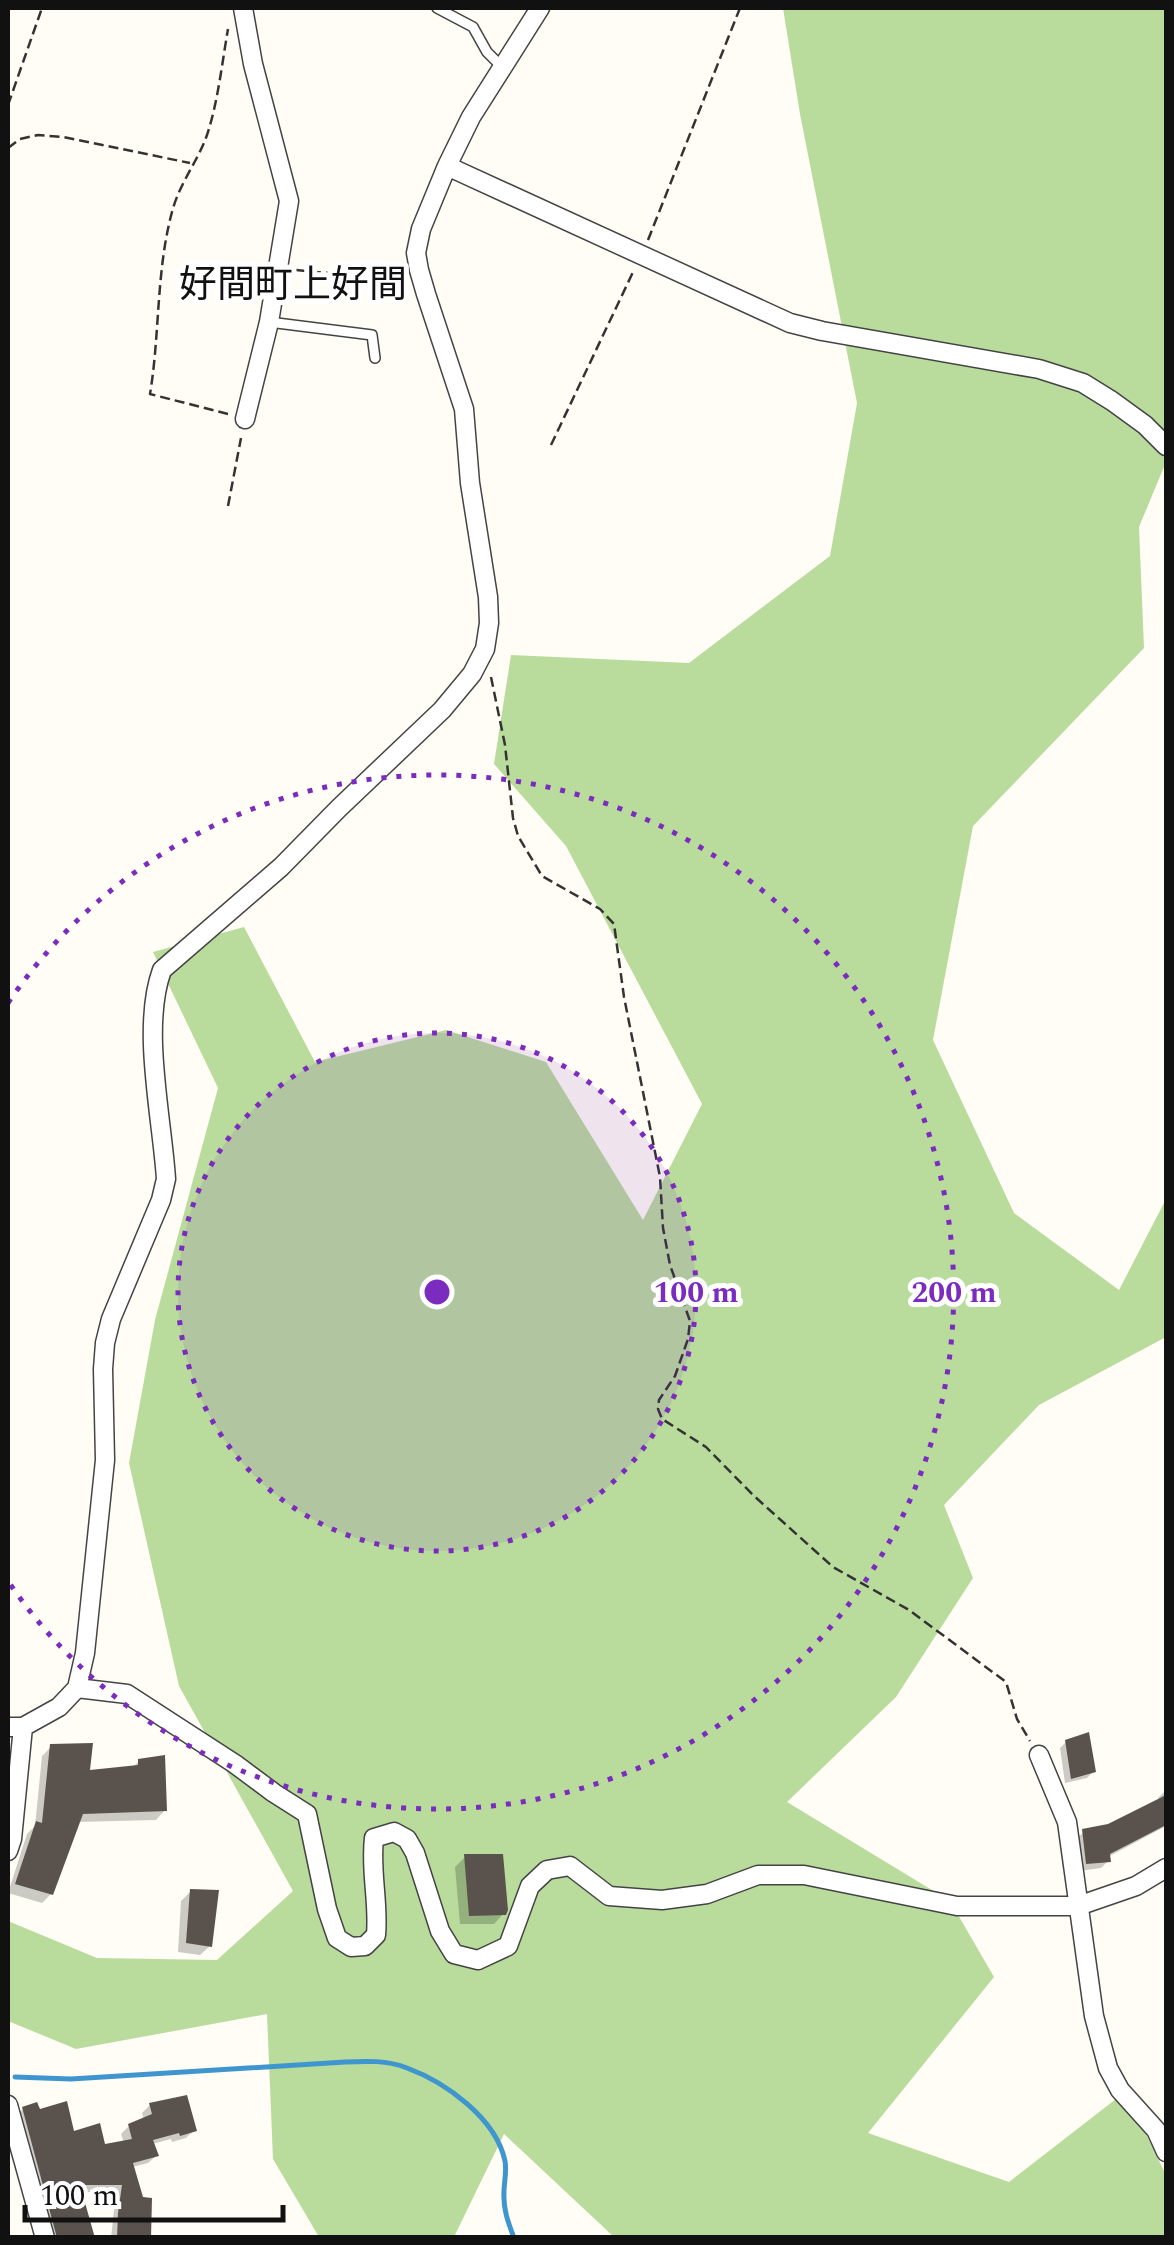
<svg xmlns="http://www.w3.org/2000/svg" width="1174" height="2245" font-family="Spectral,'Noto Sans JP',serif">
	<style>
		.forest { fill: #b9dc9c }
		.shadow { fill: #0003 }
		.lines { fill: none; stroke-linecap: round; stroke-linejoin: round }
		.stream { stroke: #3f96cf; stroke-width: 5 }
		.building { fill: #5a524d }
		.lane-casing { stroke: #444; stroke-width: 12 }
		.street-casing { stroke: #444; stroke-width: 21 }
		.path { stroke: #333; stroke-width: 2.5; stroke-dasharray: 10 5; stroke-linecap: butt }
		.lane { stroke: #fff; stroke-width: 9 }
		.street { stroke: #fff; stroke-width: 18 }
		.ring { fill: none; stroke: #7b2cbf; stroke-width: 5; stroke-dasharray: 5 10 }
		.labels { text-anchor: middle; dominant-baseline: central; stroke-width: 10; stroke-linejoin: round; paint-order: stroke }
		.quarter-label { font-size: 38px; fill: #111; stroke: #fff }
		.centre { fill: #7b2cbf; stroke: #fff; stroke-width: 5 }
		.ring-label { font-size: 30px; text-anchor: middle; font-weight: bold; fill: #7b2cbf; stroke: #fff; stroke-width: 10; stroke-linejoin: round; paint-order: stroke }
	</style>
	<rect width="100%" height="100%" fill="#fffdf5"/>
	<path class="forest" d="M783 8H1166V462L1139 527 1144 648 973 826 933 1040 1014 1213 1119 1290 1166 1199V1337L1039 1405 944 1505 973 1578 896 1697 787 1802 950 1901 994 1977 868 2133 1009 2182 1125 2092 1166 2175V2237H614L504 2134 454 2237H319L273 2159 267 2014 76 2049 8 2021V1921L97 1958 217 1960 293 1891 179 1686 129 1463 155 1320 218 1088 153 952 244 927 315 1062 446 1030 546 1062 643 1220 702 1104 566 846 494 764 511 655 689 663 830 556 857 403 800 114Z"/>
	<path class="shadow" d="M1066 1742 1093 1772 1087 1778 1065 1783 1060 1748Z
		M52 1746 88 1772 132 1768 139 1761 165 1810 156 1820 77 1822 51 1894 42 1903 8 1893 27 1834 35 1826 42 1756Z
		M1166 1790V1826L1108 1857V1861L1101 1868 1079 1871 1076 1839 1084 1832 1109 1827 1160 1801 1158 1798Z
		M465 1857 504 1913 494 1924H460L455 1867Z
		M191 1891 210 1946 200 1955 178 1952 181 1901Z
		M150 2105 194 2130 186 2138 172 2142 171 2139 152 2144 156 2156 148 2163 132 2167 149 2238H111L116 2192H79L92 2238H49L15 2117 23 2109 38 2112 72 2134 103 2147 124 2143 121 2134 129 2126 144 2120 142 2113Z"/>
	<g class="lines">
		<path class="stream" d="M15 2077 71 2079 345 2062C366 2061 387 2060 407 2068 445 2082 496 2118 505 2161 507 2171 504 2182 504 2192 503 2209 508 2222 514 2238"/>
	</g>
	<path class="building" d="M1089 1732 1096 1772 1071 1779 1065 1740Z
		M93 1743 90 1770 138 1765V1759L165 1755 167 1811 83 1814 53 1895 15 1884 36 1821 42 1823 50 1744Z
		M1166 1795V1825L1110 1854 1111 1862 1086 1864 1082 1829 1108 1824Z
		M464 1854H503L508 1910 506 1915 469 1916Z
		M190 1889 219 1890 212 1947 186 1943Z
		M187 2095 197 2131 180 2136 179 2133 153 2140 159 2156 133 2163 143 2197 152 2198 151 2238H117L118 2213 122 2185H80L95 2238H57L22 2107 37 2102 40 2109 67 2101 74 2131 100 2123 105 2144 132 2139 128 2124 152 2114 149 2103Z"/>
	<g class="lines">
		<defs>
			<path id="lane" d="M437 8 473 27 487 52 503 68
				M269 322 372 335 375 358"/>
			<path id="street" d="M243 8 253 64 289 201 269 322 245 419
				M447 166 790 323 822 331 1039 369 1083 383 1112 401 1145 425 1166 446
				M77 1688 127 1694 235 1764 274 1793 307 1814 327 1909 337 1938 351 1947 365 1946 376 1935C379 1902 370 1871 374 1838L394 1832 407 1839 415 1853 440 1931 454 1954 478 1960 508 1946 530 1886 547 1870 570 1866 609 1896 662 1900 707 1894 758 1875H804L957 1906H1078L1136 1886 1166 1868
				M8 1727H23L59 1707 77 1688 85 1653 105 1460 103 1369 105 1343 111 1319 161 1200 166 1179C162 1117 141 1027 162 970L281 867 339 808 442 710 472 674 485 649 489 623 488 597 470 483 464 409 426 294 419 270 416 253 421 229 447 166 471 117 540 8
				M1039 1755 1067 1822 1094 2016 1108 2068 1120 2090 1156 2130 1166 2152
				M8 1851 12 1839 23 1727
				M8 2105 45 2238"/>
		</defs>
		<use href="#lane" class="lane-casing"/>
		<use href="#street" class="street-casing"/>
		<path class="path" d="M8 105 42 8
			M8 148 20 139 38 135 63 137 190 163
			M648 240 740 8
			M296 270 369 277 402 272
			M228 414 150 394C160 334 156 271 172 212 179 184 198 161 207 135 218 102 222 63 228 29
			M551 445 634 270
			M228 506 241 438
			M491 677 505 745 513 818 518 836 542 876 600 909 614 924 624 997 660 1177 663 1228 670 1265 690 1321 688 1339 675 1376 659 1400 658 1409 662 1419 706 1447 753 1495 833 1567 909 1610 1006 1682 1017 1719 1030 1741"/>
		<use href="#lane" class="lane"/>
		<use href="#street" class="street"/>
	</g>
	<circle cx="437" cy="1292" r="259" fill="#7b2cbf" fill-opacity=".12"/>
	<g class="ring">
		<circle cx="437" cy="1292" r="259"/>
		<path d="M8 1003A517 517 0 1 1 8 1581"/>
	</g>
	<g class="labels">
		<g class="quarter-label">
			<text x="293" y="286">好間町上好間</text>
		</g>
	</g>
	<circle cx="437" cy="1292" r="15" class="centre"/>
	<g class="ring-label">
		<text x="696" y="1302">100 m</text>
		<text x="954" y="1302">200 m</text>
	</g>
	<rect width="1174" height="2245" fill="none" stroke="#111111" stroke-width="20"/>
	<path d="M25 2205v15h258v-15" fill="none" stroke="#111111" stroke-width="5"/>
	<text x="40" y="2205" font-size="30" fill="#111111" stroke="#ffffff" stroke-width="8" paint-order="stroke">100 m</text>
</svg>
